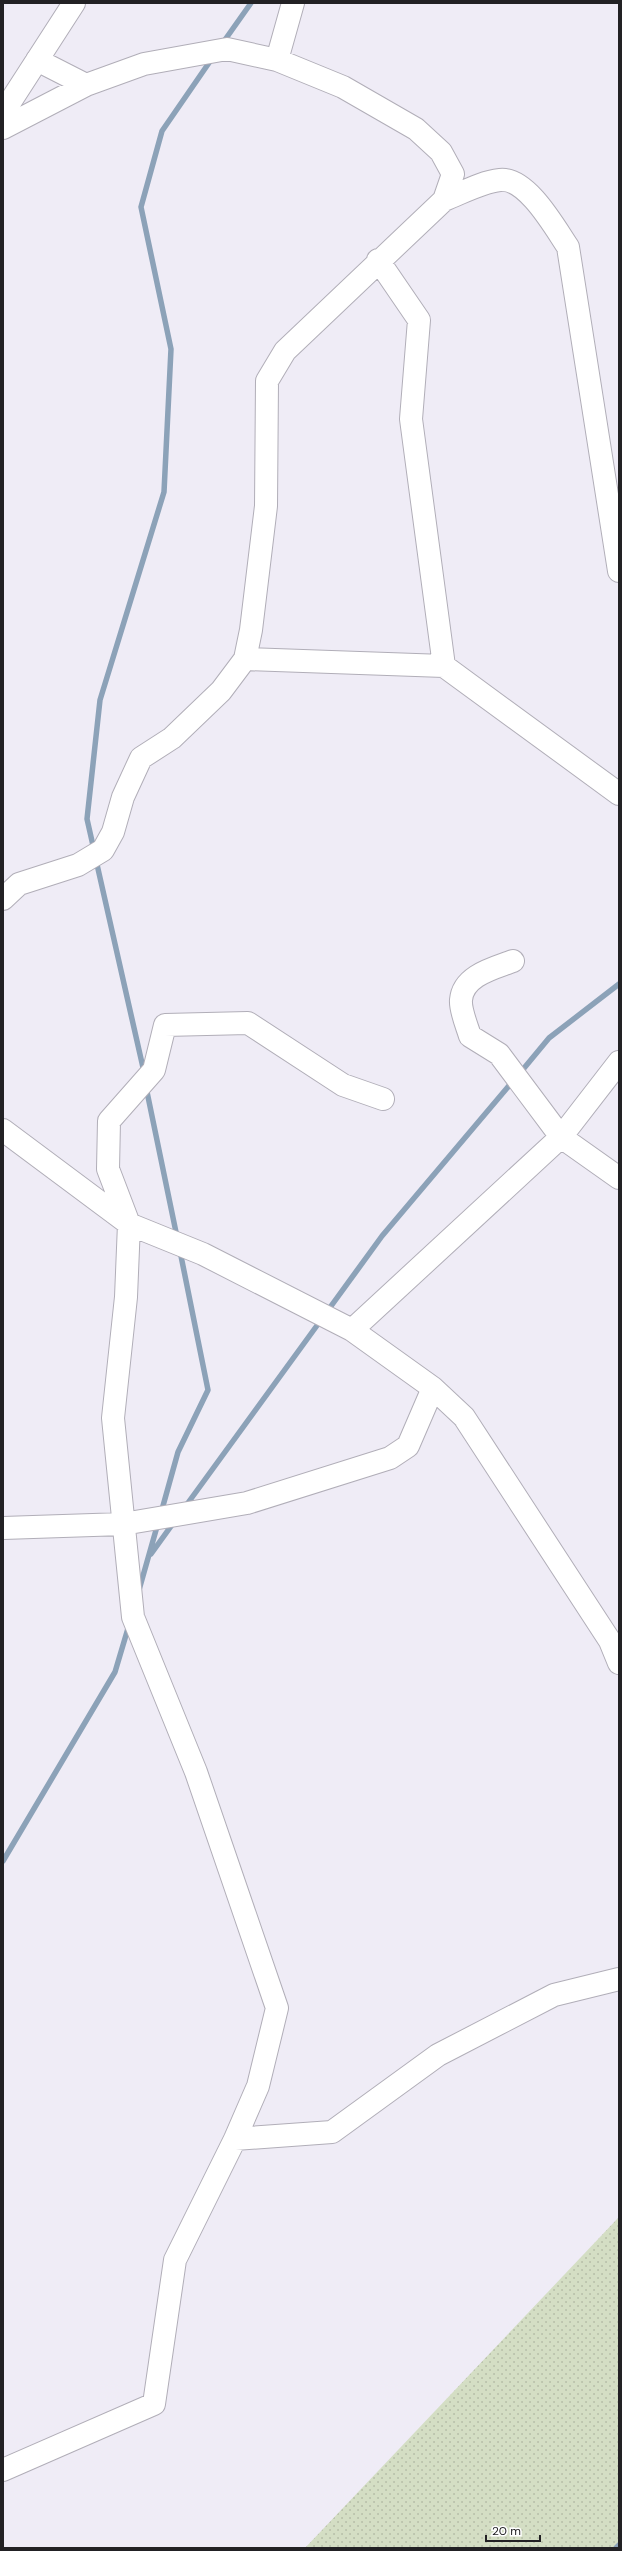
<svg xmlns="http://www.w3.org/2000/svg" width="622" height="2551" font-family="'DM Sans',sans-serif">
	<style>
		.grass { fill: url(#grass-dots) }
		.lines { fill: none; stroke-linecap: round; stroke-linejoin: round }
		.stream { stroke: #8ca2b8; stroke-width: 5.5 }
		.minor-casing { stroke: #b1aeb8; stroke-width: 24 }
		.minor { stroke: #fff; stroke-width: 22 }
	</style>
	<defs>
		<pattern id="grass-dots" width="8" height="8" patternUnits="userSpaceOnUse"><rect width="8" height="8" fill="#d4dec4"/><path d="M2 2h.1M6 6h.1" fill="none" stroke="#b6bea8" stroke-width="1.8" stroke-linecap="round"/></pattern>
	</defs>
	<rect width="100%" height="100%" fill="#efecf6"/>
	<path class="grass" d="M619 2217V2548H305Z"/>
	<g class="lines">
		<path class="stream" d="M222 44 251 3
			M94 850 87 819 100 700 164 492 171 349 141 207 162 131 213 57
			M96 860 144 1072
			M520 1073 549 1038 619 984
			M146 1087 177 1237
			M326 1313 382 1236 513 1081
			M185 1507 321 1320
			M161 1513 178 1452 208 1390 180 1251
			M151 1554 174 1522
			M139 1590 158 1523
			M3 1861 115 1672 129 1625
			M616 2548 619 2545"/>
		<defs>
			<path id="minor" d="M37 60 86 85
				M277 60 293 3
				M3 113 74 3
				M3 128 86 85 144 64 227 49 277 60 343 87 416 129 441 152 453 174 444 200 285 351 267 381 266 506 251 630 245 659 221 691 172 738 141 758 123 797 113 832 103 850 78 865 19 884 3 899
				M444 200C462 193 481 182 500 180 527 177 555 228 568 247L619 571
				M378 260 419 320 411 419 444 666
				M245 659 444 666 619 794
				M513 961C495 968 463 975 461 1000 460 1010 467 1026 470 1036L499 1054 561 1137 619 1178
				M3 1130 129 1224 203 1254 352 1330 433 1388 464 1417 610 1641 619 1663
				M352 1330 561 1137 619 1062
				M3 1528 123 1524 247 1503 390 1458 408 1446 433 1388
				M235 2139 332 2132 438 2055 554 1995 619 1979
				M3 2470 154 2404 175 2260 235 2139 258 2086 277 2008 196 1772 133 1617 113 1418 126 1297 129 1224 108 1169 109 1121 154 1070 165 1025 248 1023 343 1085 383 1099"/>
		</defs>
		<use href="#minor" class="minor-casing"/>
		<use href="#minor" class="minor"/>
	</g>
	<rect width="622" height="2551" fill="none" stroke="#222124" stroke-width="8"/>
	<path d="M486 2535v6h54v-6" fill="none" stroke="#222124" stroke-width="2"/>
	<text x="492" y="2535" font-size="12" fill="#222124" stroke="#ffffff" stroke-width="3" paint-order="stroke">20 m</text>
</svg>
